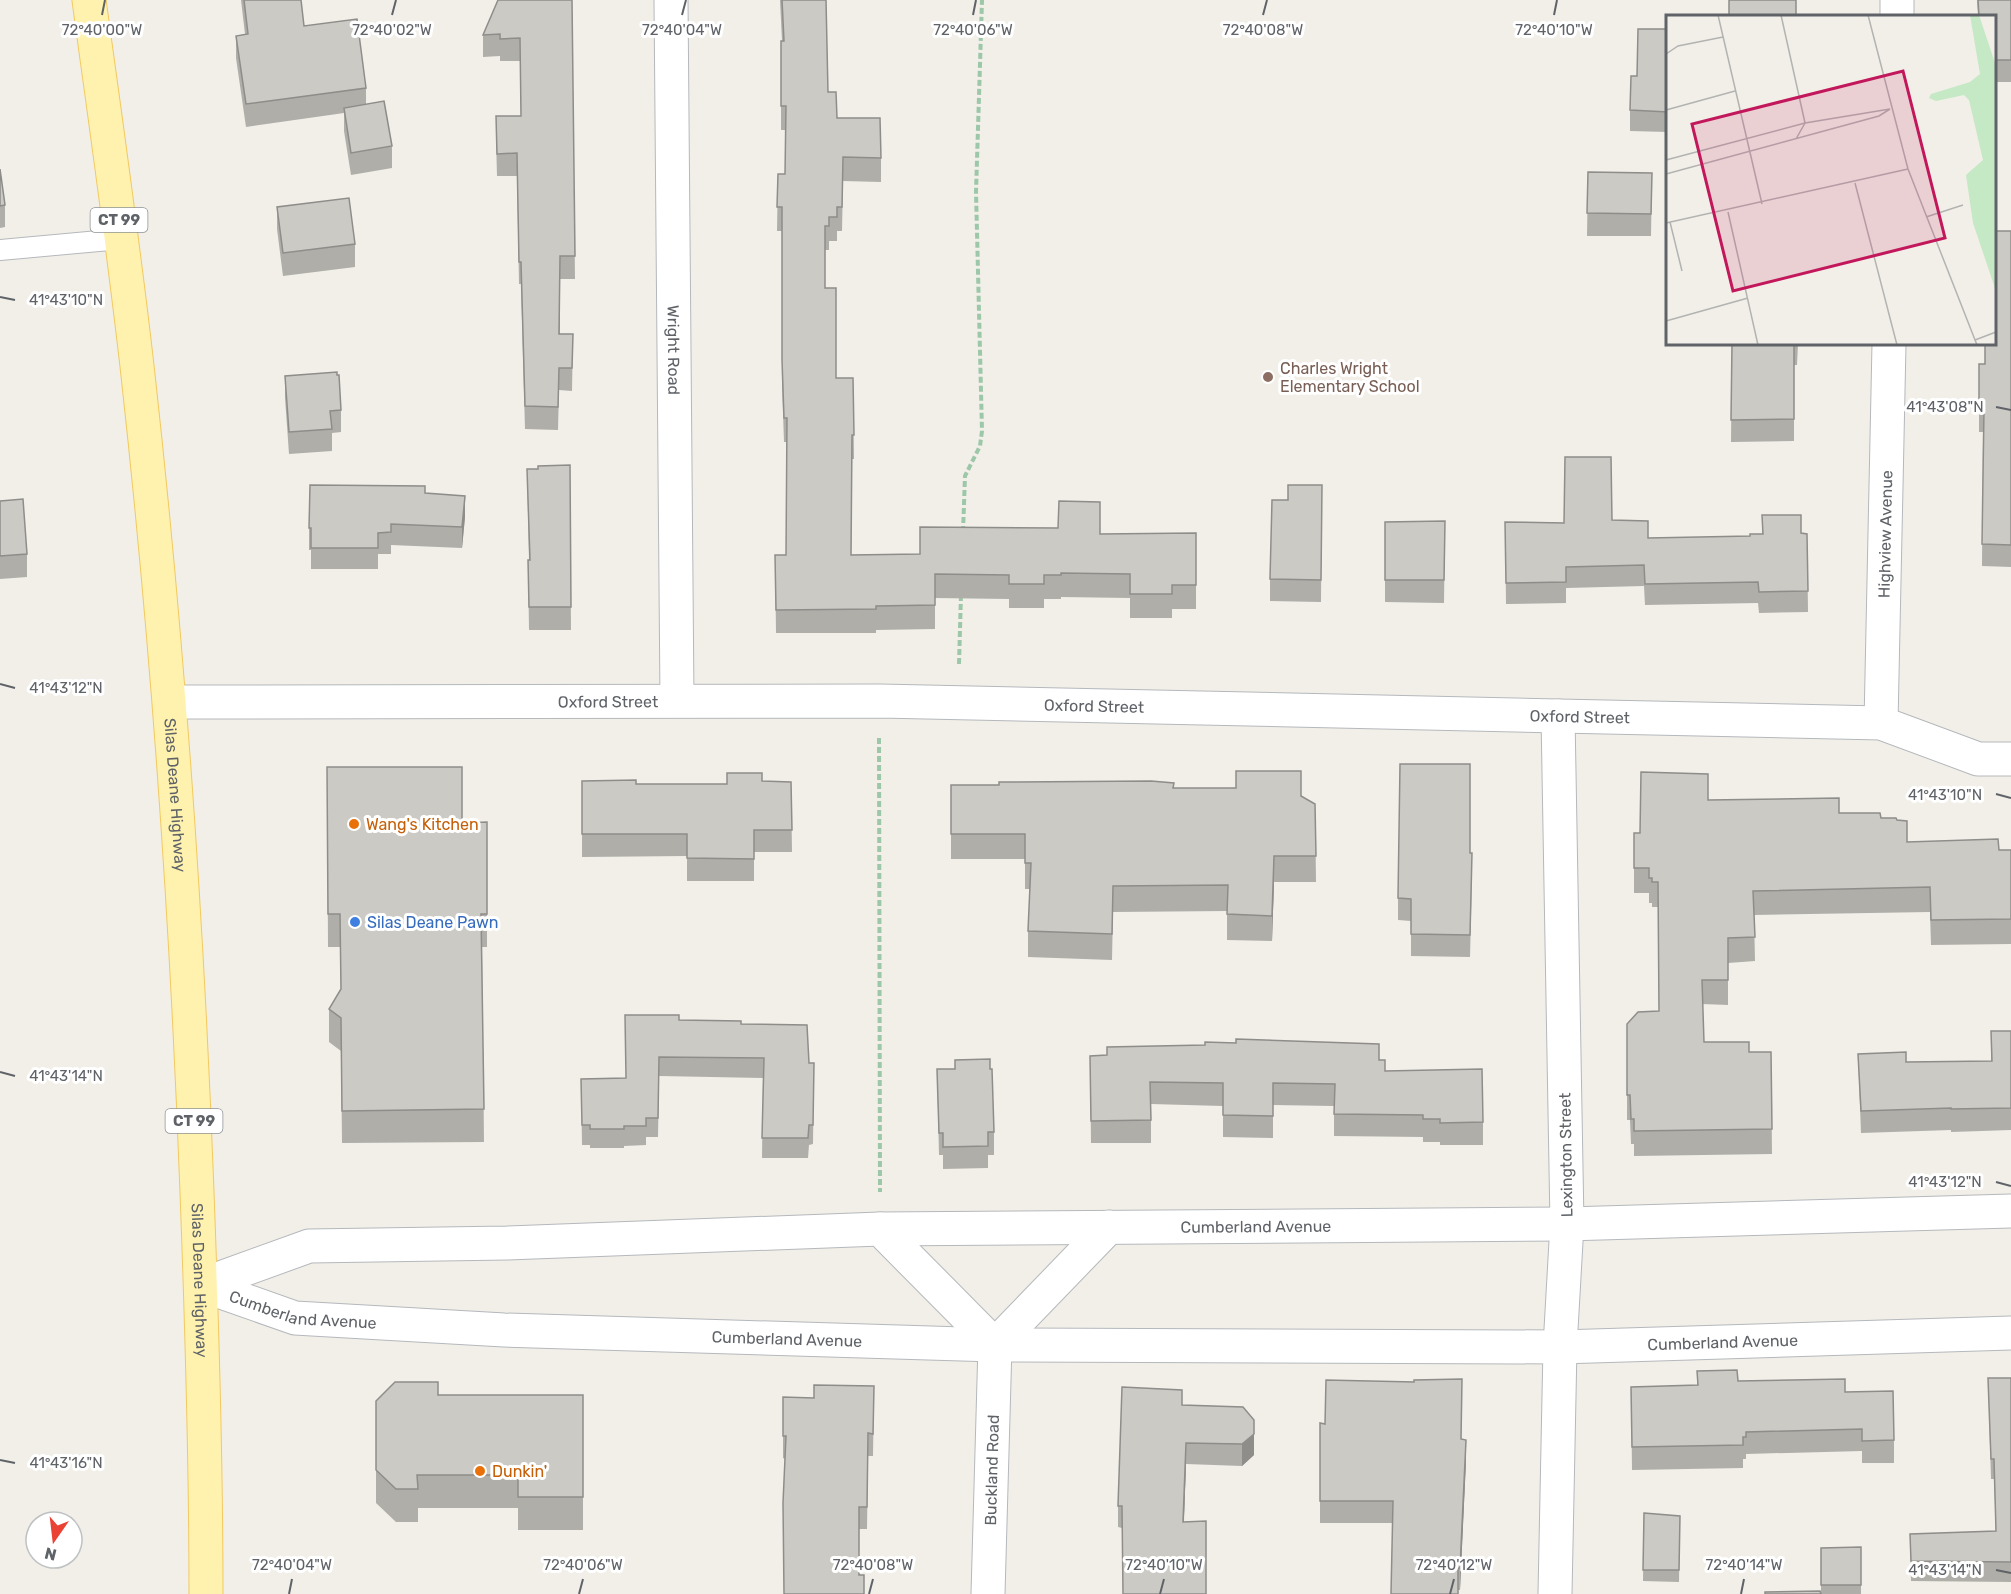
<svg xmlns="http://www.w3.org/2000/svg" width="2011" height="1594" font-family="Rubik,sans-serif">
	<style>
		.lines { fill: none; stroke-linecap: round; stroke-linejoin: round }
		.service-casing { stroke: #b5b8bc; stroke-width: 22 }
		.minor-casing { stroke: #b5b8bc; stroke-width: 35 }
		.primary-casing { stroke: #f2c960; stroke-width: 35 }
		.path { stroke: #9cc7a9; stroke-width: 4; stroke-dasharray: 6 3; stroke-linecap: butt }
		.service { stroke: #fff; stroke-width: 20 }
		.minor { stroke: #fff; stroke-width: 33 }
		.primary { stroke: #fff2af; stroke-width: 33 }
		.wall { fill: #afaea9 }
		.shaded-wall { fill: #8f8d8a }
		.building { fill: #cccac5; stroke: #8f8d8a; stroke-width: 1.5 }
		.ticks { fill: none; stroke: #5f6368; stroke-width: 2 }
		.education-dot { fill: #8d6e63; stroke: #fff; stroke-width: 2 }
		.food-dot { fill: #e8710a; stroke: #fff; stroke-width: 2 }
		.shop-dot { fill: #3f7fe0; stroke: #fff; stroke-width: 2 }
		.labels { text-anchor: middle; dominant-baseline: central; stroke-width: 6; stroke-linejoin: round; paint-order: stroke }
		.shield { fill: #fff; stroke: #8f9295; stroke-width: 1.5 }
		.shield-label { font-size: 15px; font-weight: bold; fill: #5f6368 }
		.street-label { font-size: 16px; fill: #5f6368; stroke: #fff }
		.education-label { font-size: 16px; fill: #785e54; stroke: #fff; text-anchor: start }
		.food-label { font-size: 16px; fill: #c56008; stroke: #fff; text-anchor: start }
		.shop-label { font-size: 16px; fill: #366cbe; stroke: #fff; text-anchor: start }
		.inset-road { fill: none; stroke: #b3b3b1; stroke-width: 1.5 }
		.view { fill: #c2185b; fill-opacity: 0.15; stroke: #c2185b; stroke-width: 3 }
		.inset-edge { fill: none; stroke: #5f6368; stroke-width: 3 }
		.ticks-label { font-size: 15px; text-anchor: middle; fill: #5f6368; stroke: #fff; stroke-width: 6; stroke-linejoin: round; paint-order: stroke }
	</style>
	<rect width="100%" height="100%" fill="#f1efe8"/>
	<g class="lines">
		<defs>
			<path id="service" d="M0 250 121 239"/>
			<g id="minor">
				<path id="s1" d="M671 0 677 700"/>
				<path d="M1897 16V0"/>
				<path id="s2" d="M170 702 880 701 1881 723 1978 759H2011"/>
				<path id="s3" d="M1881 723 1889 344"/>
				<path d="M880 1229 995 1345"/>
				<path id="s4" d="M201 1285 309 1246 507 1243 880 1229 1567 1224 2011 1211"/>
				<path id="s5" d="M201 1285 295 1318 504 1330 995 1345 1560 1347 2011 1333"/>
				<path id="s6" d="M988 1594 995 1345 1109 1227"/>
				<path d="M1555 1594 1560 1347 1567 1224 1558 716"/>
			</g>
			<g id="primary">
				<path id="s7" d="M89 0C106 125 124 249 138 375 168 646 187 919 197 1192 202 1326 206 1460 206 1594"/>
			</g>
		</defs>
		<use href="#service" class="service-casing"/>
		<use href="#minor" class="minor-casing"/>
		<use href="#primary" class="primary-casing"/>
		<path class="path" d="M963 532 965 476 980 446 982 431 976 192 982 0
			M959 664 961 594
			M879 738 880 1192"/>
		<use href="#service" class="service"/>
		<use href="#minor" class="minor"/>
		<use href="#primary" class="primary"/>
	</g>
	<path class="wall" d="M241 0H301L304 26 366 88V104L392 146V168L351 175 344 131V113L246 127 236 58V36L245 34Z
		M572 0 575 279H560V334H573L572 391 559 390 558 430 525 429 521 284H519L517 176H497L496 138V116H521L520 61H500V56L483 57V35Z
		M780 0H826L828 92 837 118 881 158V182L843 181 842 231H837V241H829V250H825V288L836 378H853L854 459H852L851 555 920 554 1100 534 1196 533V609H1172V618H1130V598L1061 597V599H1044V608H1009V599L935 598V629L876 630V633H776L775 555H786L787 442H784L782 384V231H777L778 174H785V130H781V41H782Z
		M1977 0H2011V82H1995V16H1978Z
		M1668 29V132L1630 131V110L1637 76Z
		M0 169 5 205V227L0 228Z
		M1588 172 1652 173 1651 236H1587Z
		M277 207 355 244V267L283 276 277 229Z
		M2011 231V567L1982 566 1983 432H1979V364H1985Z
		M1732 344H1798L1797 365H1794V441L1731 442Z
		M285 376 341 410V432L332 433V451L289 454 285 398Z
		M570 465 571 630H529L528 560H529L527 469H538Z
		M1322 485 1321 602 1270 601V579L1288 500Z
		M425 493 465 517 462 548 391 545V554H378V569H311V550H309V528Z
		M0 501 27 554V577L0 579Z
		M1762 515 1801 533 1807 534 1808 612 1759 613 1758 603 1645 605 1644 586 1566 588V603L1506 604 1505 522 1564 523 1612 520 1648 538 1750 536 1762 534Z
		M1445 521 1444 603 1385 602V522Z
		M327 767 462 823 487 822V947H482L484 1142 342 1143 341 1051 329 1042V1009L341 990 340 947H328Z
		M582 781 636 784H727L762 781 791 782 792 852H754V881H687V856L582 857Z
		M951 785 1174 788 1301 796 1315 804 1316 882H1274L1272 941 1227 940V911L1113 912 1112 960 1028 957V931L1030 889H1025V859H951Z
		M1708 800 1881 818 1897 820 1907 842 1999 850H2011V944L1931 945 1930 912 1754 915 1755 961 1728 963V1005L1702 1004 1704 1042 1749 1052H1771L1772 1154 1634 1156V1144H1631L1630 1120H1627V1024L1659 1011 1658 907H1652V903H1649V893H1634V868L1640 833Z
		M1470 853 1472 875 1470 957 1411 956V921L1398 920V898Z
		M679 1020 741 1024 809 1063H814L813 1144 809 1145 808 1158H762L763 1078 659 1076 658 1137H646V1145L624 1146V1148H590V1145H582L581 1079 626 1078Z
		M1991 1031H2011V1130L1951 1132V1130L1861 1133 1858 1054 1906 1062 1991 1061Z
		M1090 1056 1379 1060 1385 1071 1483 1122V1145H1440V1142H1423V1137L1334 1136V1106L1273 1105V1138L1223 1137V1106L1151 1104V1143H1091Z
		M937 1069 994 1132V1155H988V1168L943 1169V1155H939Z
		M1697 1371 1738 1381 1845 1392 1894 1440V1463H1862V1451L1746 1454V1459H1743V1468L1632 1470 1631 1387 1697 1385Z
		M1988 1378H2011V1582L1911 1581 1910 1534 1996 1531 1994 1479H1991Z
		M874 1386 873 1456H868L867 1529H859V1575L785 1459 783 1458V1397L814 1398Z
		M438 1395H583V1530H518V1508H418V1522H396L376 1503V1401Z
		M1182 1405 1243 1407 1254 1455 1242 1466 1186 1464 1184 1521 1122 1528 1118 1527V1506Z
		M1320 1423 1462 1439 1466 1461 1460 1590H1458L1393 1523H1320Z
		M1644 1513 1680 1516 1679 1582 1643 1581Z
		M1861 1547V1594H1821V1548Z"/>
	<path class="shaded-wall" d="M465 496V517L462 548V527Z
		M1274 856V882L1272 941V916Z
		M1254 1420V1455L1242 1466V1444Z
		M1466 1440V1461L1460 1590V1568Z
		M1186 1443V1464L1183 1543V1522Z"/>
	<path class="building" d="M244 0H301L304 26 357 19 366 88 246 104 236 36 248 34Z
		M498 0H572L575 256H560L559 334H573L572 368H559L558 407 525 406 521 262H519L517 153 497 154 496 116H521L520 38 500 39V34L483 35Z
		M782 0H826L828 92H836L837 118H880L881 158 843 157 842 207H837V217H829V226H825V288H836V378H853L854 435H852L851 555 920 554V527L1058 528 1059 501 1100 502V534L1196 533V585H1172V594H1130V574L1061 573V575H1044V584H1009V575L935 574V605L876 606V609L776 610 775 555H786L787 418H784L782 360V207H777L778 174H785L786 106H781V41H784Z
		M1729 0H1796V16H1729Z
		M1978 0H2011V60H1995V16H1979Z
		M1638 29H1668V112L1630 110 1631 76H1637Z
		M384 101 392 146 351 153 344 108Z
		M0 169 5 205 0 206Z
		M1588 172 1652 173 1651 214 1587 213Z
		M349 198 355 244 283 253 277 207Z
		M1995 231H2011V545L1982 544 1984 409H1979V364H1985V344H1995Z
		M1732 344H1794V419L1731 420Z
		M337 372V375H339L341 410 330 411 332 429 289 432 285 376Z
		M1565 457H1611L1612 520 1648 521V538L1750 536V534H1763L1762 515H1801V533L1807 534 1808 591 1759 592 1758 582 1645 584 1644 565 1566 567V582L1506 583 1505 522 1564 523Z
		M570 465 571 607H529L528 560H530L527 469H538V466Z
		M310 485 425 486V493L465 496 462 527 391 524V532L378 533V548H311V528H309Z
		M1288 485H1322L1321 580 1270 579 1272 500H1288Z
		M23 499 27 554 0 556V501Z
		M1445 521 1444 580H1385V522Z
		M1400 764H1470V853H1472L1470 935 1411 934V899L1398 898Z
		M327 767H462V823L487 822V914H481L484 1109 342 1111 341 1018 329 1009 341 989 340 914H328Z
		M1236 771H1301V796L1315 804 1316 856H1274L1272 916 1227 914 1228 885 1113 886 1112 934 1028 931 1031 863H1025V834H951V785H999V782L1151 781 1174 783 1173 788H1236Z
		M1641 772 1708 774V800L1839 798V813H1880L1881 818H1896L1897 820 1907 821V842L1998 839 1999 850H2011V919L1931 920 1930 887 1753 891 1755 937 1728 938V980H1702L1704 1042H1749V1052H1771L1772 1129 1634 1131V1119H1631L1630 1095H1627V1024L1638 1012 1659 1011 1658 882H1652V878H1649V868H1634V833H1640Z
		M727 773H762V781L791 782 792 830H754V859L687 858V834H582V781L636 780V784H727Z
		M625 1015H679V1020L741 1021V1024L807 1025 809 1063H814L813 1125H809L808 1138H762L764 1058 659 1057 658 1118H646V1126H624V1129H590V1125H582L581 1079 626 1078Z
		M1991 1031H2011V1108L1951 1109V1108L1861 1111 1858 1054 1906 1052V1062L1992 1061Z
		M1236 1039 1379 1044V1060H1385V1071L1482 1069 1483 1122 1440 1123V1119H1423V1115L1334 1114 1335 1084 1273 1083V1116L1223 1115V1083L1150 1082 1151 1120 1091 1121 1090 1056 1107 1055V1047L1205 1045V1042L1236 1043Z
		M990 1059V1069H992L994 1132H988V1146L943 1147V1133H939L937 1069H955V1060Z
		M1737 1370 1738 1381 1845 1379V1392L1893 1391 1894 1440 1862 1441V1429L1746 1432V1437H1743V1445L1632 1447 1631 1387 1698 1385 1697 1371Z
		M1988 1378H2011V1562L1911 1561 1910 1534 1996 1531 1994 1459H1991Z
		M1462 1379 1461 1439 1466 1440 1460 1568H1458V1594H1391L1393 1501H1320V1423L1325 1424 1326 1380 1414 1382V1380Z
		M395 1382H438V1395H583V1497H518V1475H417L418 1489H396L376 1470V1401Z
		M814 1385 874 1386 873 1434 868 1433 867 1507H859V1575H864V1594H784L783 1503 786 1436H783V1397L814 1398Z
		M1122 1387 1182 1390V1405L1243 1407 1254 1420V1434L1242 1444 1186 1443 1183 1522 1206 1521V1594H1123L1122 1506H1118Z
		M1644 1513 1680 1516 1679 1570H1643Z
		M1861 1547V1585H1821V1548Z
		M1820 1591 1821 1594H1765V1592Z"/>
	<path class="ticks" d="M102 15 105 0M392 15 396 0M682 15 686 0M973 15 976 0M1263 15 1267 0M1554 15 1557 0M0 297 15 300M1996 407 2011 410M0 684 15 688M1996 794 2011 798M0 1072 15 1076M1996 1182 2011 1186M0 1460 15 1463M1996 1570 2011 1573M289 1594 292 1579M579 1594 583 1579M869 1594 873 1579M1160 1594 1164 1579M1450 1594 1454 1579M1741 1594 1744 1579"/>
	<circle class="education-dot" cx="1268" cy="377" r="6"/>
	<g class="food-dot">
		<circle cx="354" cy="824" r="6"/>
		<circle cx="480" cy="1471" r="6"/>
	</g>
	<circle class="shop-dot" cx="355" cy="922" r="6"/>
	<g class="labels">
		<g class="shield">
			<rect x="90.5" y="208" width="57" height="24" rx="4.5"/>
			<rect x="165.5" y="1109" width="57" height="24" rx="4.5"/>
		</g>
		<g class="shield-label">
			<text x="119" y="220">CT 99</text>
			<text x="194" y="1121">CT 99</text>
		</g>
		<g class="street-label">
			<text stroke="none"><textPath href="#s1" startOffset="350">Wright Road</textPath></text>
			<text stroke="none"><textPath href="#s3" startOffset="189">Highview Avenue</textPath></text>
			<text stroke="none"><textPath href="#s2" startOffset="438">Oxford Street</textPath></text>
			<text stroke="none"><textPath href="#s2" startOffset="924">Oxford Street</textPath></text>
			<text stroke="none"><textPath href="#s2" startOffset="1410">Oxford Street</textPath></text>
			<text stroke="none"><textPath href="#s7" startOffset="800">Silas Deane Highway</textPath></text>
			<text transform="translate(1566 1155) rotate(-91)">Lexington Street</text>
			<text stroke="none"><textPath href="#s4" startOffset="1062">Cumberland Avenue</textPath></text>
			<text stroke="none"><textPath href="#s7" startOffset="1286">Silas Deane Highway</textPath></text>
			<text stroke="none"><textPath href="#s5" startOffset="106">Cumberland Avenue</textPath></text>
			<text stroke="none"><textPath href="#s5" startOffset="592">Cumberland Avenue</textPath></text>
			<text stroke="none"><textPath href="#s5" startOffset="1528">Cumberland Avenue</textPath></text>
			<text stroke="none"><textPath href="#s6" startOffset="124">Buckland Road</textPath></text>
		</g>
		<g class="education-label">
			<text x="1280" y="368">Charles Wright<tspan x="1280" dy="18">Elementary School</tspan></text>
		</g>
		<g class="food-label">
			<text x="366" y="824">Wang's Kitchen</text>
			<text x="492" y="1471">Dunkin'</text>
		</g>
		<g class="shop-label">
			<text x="367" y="922">Silas Deane Pawn</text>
		</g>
	</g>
	<g transform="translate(1666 15)">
		<rect width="330" height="330" fill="#f1efe8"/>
		<path d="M304 0H313L330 51V276L307 208 300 160 317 145 303 85 298 80 270 86 263 83 265 79 304 67 314 59Z" fill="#c5e8c5"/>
		<path class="inset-road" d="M52 0 96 189M115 0 139 108 130 124M202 0 242 154 311 330M0 39 12 31 57 22M0 95 69 76M0 145 139 108 224 94M0 159 213 101 224 94M189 168 231 330M62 197 92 330M260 202 297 190M4 207 16 256M0 208 242 154M0 306 82 283M309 325 330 317"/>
		<path class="view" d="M237 56 279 223 67 276 26 109Z"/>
		<rect width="330" height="330" class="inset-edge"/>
	</g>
	<g class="ticks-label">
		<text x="102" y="35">72°40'00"W</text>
		<text x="392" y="35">72°40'02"W</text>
		<text x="682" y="35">72°40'04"W</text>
		<text x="973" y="35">72°40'06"W</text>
		<text x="1263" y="35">72°40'08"W</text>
		<text x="1554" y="35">72°40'10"W</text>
		<text x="66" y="305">41°43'10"N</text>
		<text x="1945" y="412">41°43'08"N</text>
		<text x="66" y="693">41°43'12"N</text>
		<text x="1945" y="800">41°43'10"N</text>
		<text x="66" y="1081">41°43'14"N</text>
		<text x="1945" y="1187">41°43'12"N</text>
		<text x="66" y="1468">41°43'16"N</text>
		<text x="292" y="1570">72°40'04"W</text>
		<text x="583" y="1570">72°40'06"W</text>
		<text x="873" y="1570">72°40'08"W</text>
		<text x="1164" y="1570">72°40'10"W</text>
		<text x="1454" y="1570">72°40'12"W</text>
		<text x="1744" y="1570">72°40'14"W</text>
		<text x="1945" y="1575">41°43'14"N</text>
	</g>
	<g transform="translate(54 1540) rotate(194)"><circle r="28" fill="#ffffff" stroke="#bfc1c3" stroke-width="1.5"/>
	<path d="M0-4.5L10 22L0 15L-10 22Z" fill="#ea4335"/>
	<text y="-9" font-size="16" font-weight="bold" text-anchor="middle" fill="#5f6368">N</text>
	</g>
</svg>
